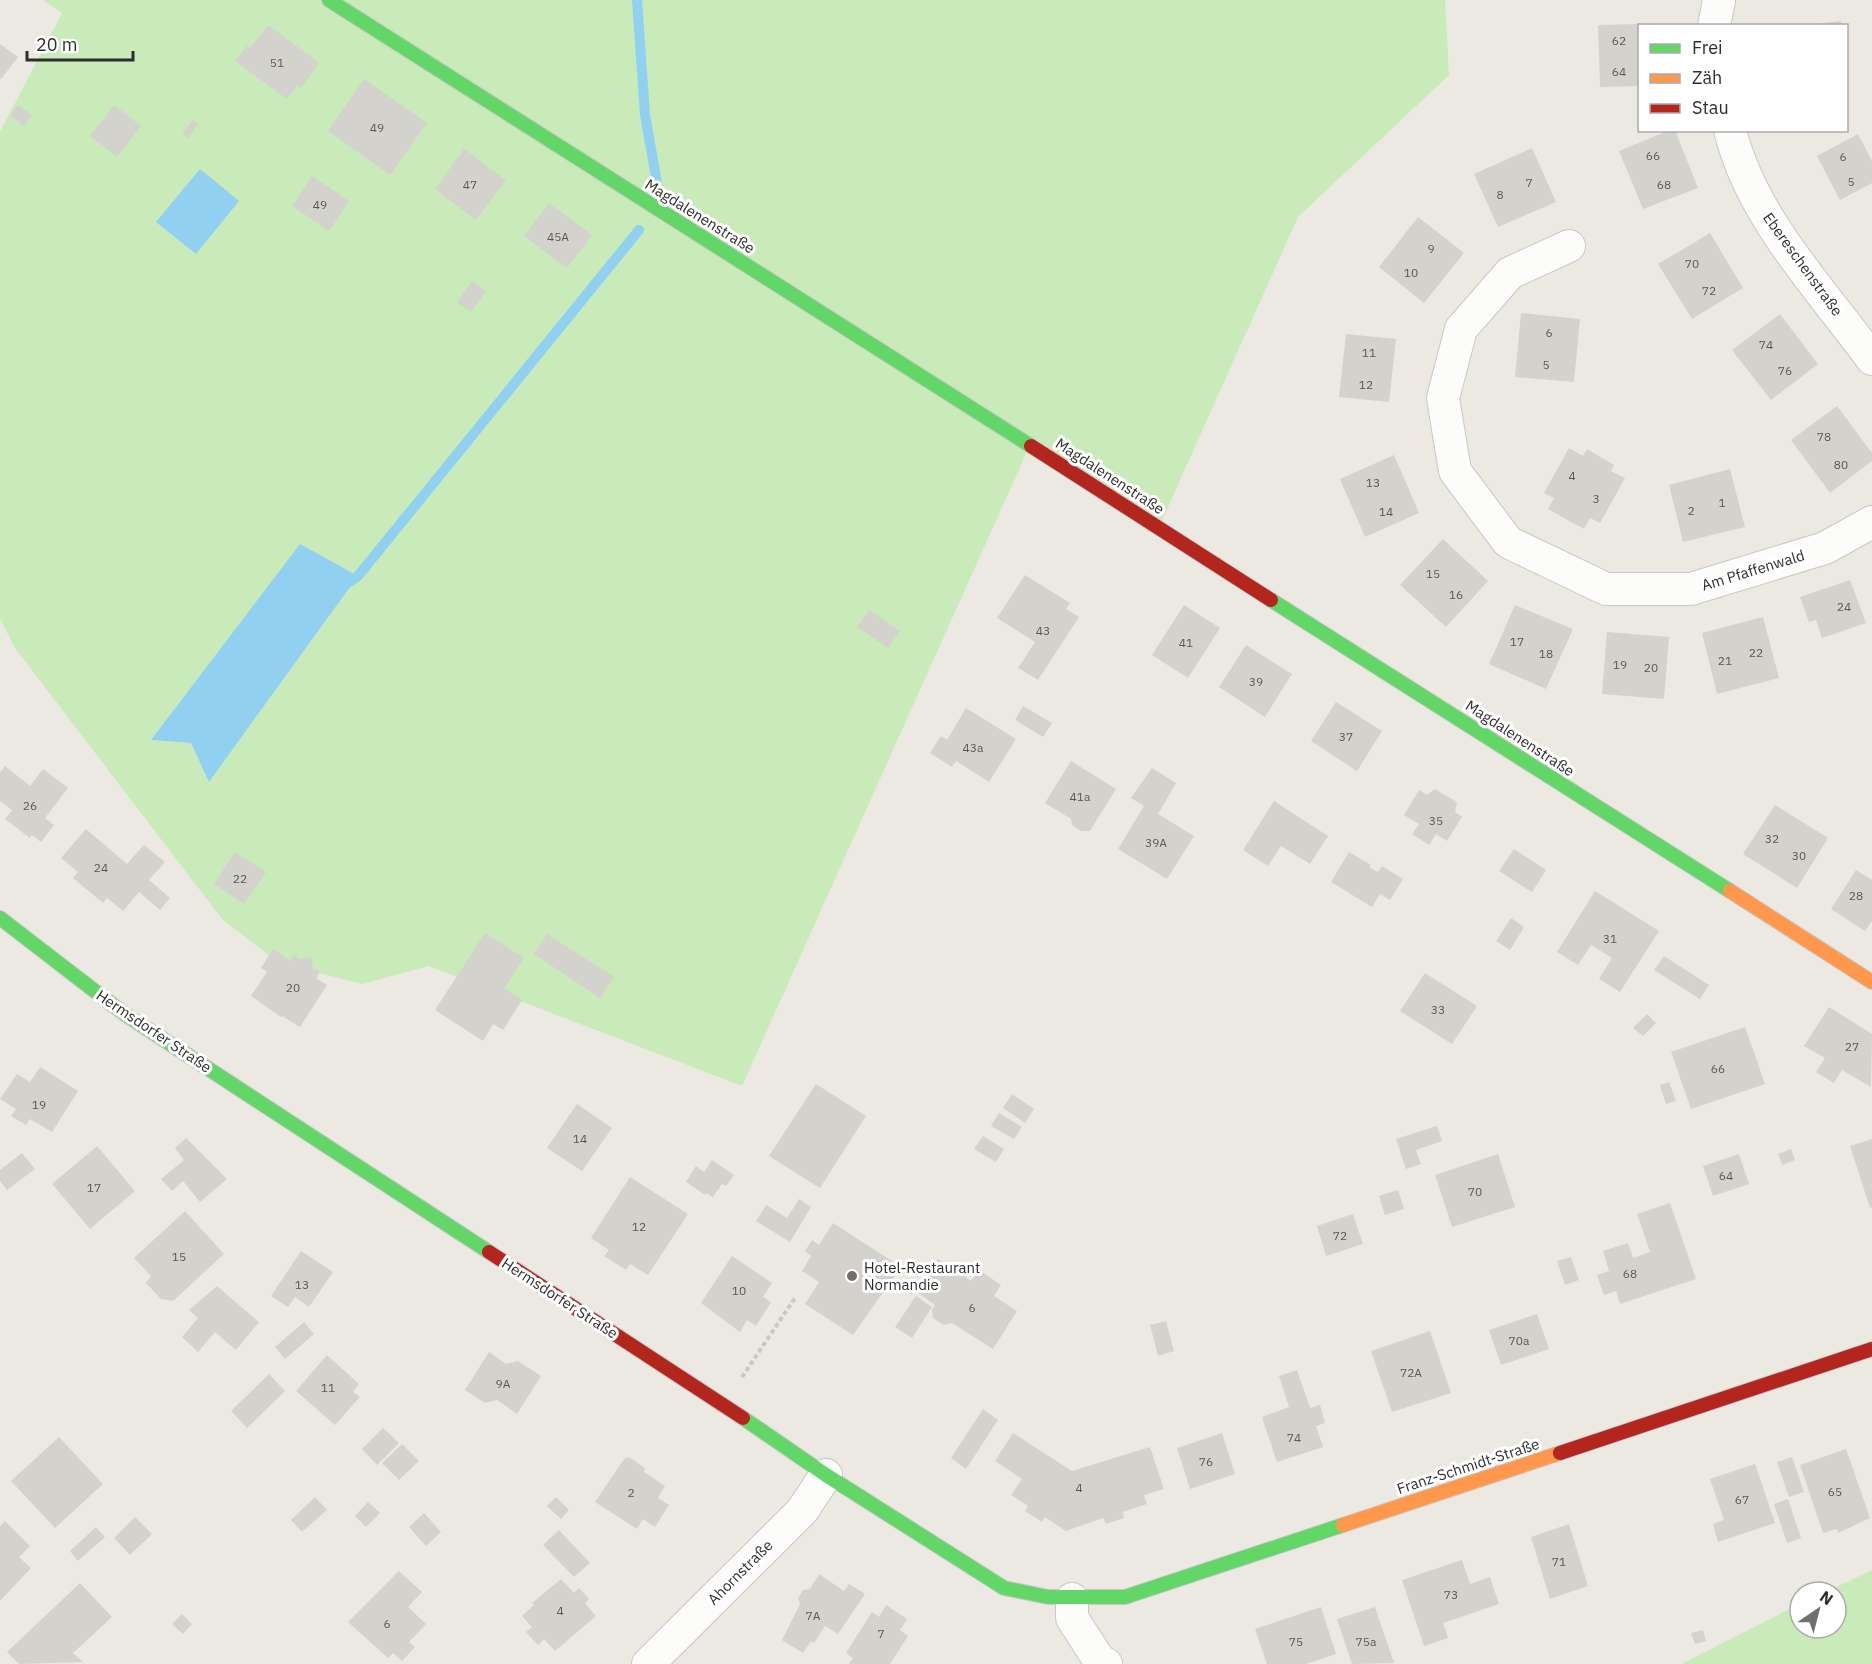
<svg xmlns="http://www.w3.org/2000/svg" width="1872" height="1664" font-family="'IBM Plex Sans',sans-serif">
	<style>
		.green { fill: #c9eab9; fill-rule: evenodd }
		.water { fill: #92d0f1 }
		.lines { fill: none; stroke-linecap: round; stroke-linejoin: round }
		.stream { stroke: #92d0f1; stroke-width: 10 }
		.building { fill: #d4d2cd }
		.street-casing { stroke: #c9c8c7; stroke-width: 34 }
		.fast-casing { stroke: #c9c8c7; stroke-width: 16 }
		.slow-casing { stroke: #c9c8c7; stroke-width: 16 }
		.jam-casing { stroke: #c9c8c7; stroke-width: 16 }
		.path { stroke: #c8c8c8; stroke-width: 4; stroke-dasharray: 4.5 3; stroke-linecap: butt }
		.street { stroke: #fcfcfb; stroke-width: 32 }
		.fast { stroke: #63d668; stroke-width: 14 }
		.slow { stroke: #ff974d; stroke-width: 14 }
		.jam { stroke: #b3261e; stroke-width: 14 }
		.poi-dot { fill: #706f6c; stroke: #fff; stroke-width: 2 }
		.labels { text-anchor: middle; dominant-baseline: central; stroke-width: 6; stroke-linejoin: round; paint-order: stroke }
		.number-label { font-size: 12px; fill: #585756 }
		.street-label { font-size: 15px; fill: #2d2d2d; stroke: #fff }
		.poi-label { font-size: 15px; fill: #2d2d2d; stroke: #fff; text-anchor: start }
	</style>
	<rect width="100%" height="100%" fill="#ece9e2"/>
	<path class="green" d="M43 0H1445L1449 75 1298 217 1159 527 1030 445 742 1086 429 966 362 984 279 963 222 919 15 648 0 619V132L62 13ZM358 576 209 782 191 743 151 740Z
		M1872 1570V1664H1681L1800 1604V1628H1836V1592H1826Z"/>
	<path class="water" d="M200 169 239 201 196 254 156 222Z
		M300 544 358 576 209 782 191 743 151 740Z"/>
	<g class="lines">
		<path class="stream" d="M637 0 645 115 659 194
			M348 583 358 576 639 230"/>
	</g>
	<path class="building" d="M1841 21 1842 26H1814V24Z
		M1640 24V86L1600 87 1598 25Z
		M268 25 319 63 301 88 297 86 287 99 235 61 247 46 250 48Z
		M0 44 18 57 1 79 0 78Z
		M364 79 427 123 390 175 328 131Z
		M18 105 32 115 24 126 10 116Z
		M114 105 141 126 117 157 90 136Z
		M193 120 198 124 188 138 182 134Z
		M1670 130H1675L1698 188 1643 209 1619 151Z
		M1858 134 1872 161V183L1840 200 1817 156Z
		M1532 148 1556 202 1498 227 1474 174Z
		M464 149 506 180 476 220 435 189Z
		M312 176 349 201 329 231 292 206Z
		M549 203 592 235 567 268 524 236Z
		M1418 217 1464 253 1424 303 1379 267Z
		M1710 233 1743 288 1692 319 1658 264Z
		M472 281 486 291 471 312 457 302Z
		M1521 313 1580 319 1574 382 1515 377Z
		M1780 314 1818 364 1771 400 1732 350Z
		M1346 334 1396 339 1389 402 1339 397Z
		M1837 406 1872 453V461L1830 493 1791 440Z
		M1569 448 1583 456 1587 449 1614 465 1611 471 1625 478 1600 523 1590 518 1584 529 1548 509 1554 498 1544 493Z
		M1394 455 1419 513 1365 537 1340 479Z
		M1730 469 1745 527 1683 542 1669 485Z
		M1443 539 1488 581 1446 627 1400 585Z
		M1025 575 1070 603 1066 609 1079 617 1038 680 1018 668 1035 642 997 618Z
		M1850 580 1866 623 1822 638 1816 620 1809 622 1800 597Z
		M1184 605 1220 628 1188 678 1152 655Z
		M1515 605 1573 629 1546 689 1489 664Z
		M869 610 900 631 888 648 857 627Z
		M1763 617 1779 678 1717 694 1702 633Z
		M1607 632 1669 637 1664 699 1602 694Z
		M1246 645 1292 674 1265 717 1219 687Z
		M1336 702 1382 731 1357 771 1311 741Z
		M1023 706 1052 723 1043 737 1015 720Z
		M966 708 1016 739 989 782 956 761 952 767 930 753 941 736 947 740Z
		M1071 761 1116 789 1090 831H1081L1072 825 1071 819 1045 803Z
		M5 766 30 786 43 769 68 788 45 818 54 825 41 842 32 835 30 838 5 819 12 810 0 801V773Z
		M1152 768 1176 783 1158 814 1194 836 1167 879 1118 849 1144 806 1131 798Z
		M1435 789 1457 802 1455 812 1462 817 1447 841 1436 834 1429 845 1412 834 1419 824 1404 815 1419 790 1427 795Z
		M1274 801 1328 836 1310 864 1281 846 1268 866 1243 850Z
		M1775 805 1828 838 1797 888 1743 854Z
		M86 829 127 864 144 845 165 862 149 880 170 898 160 910 139 892 123 911 107 898 103 903 73 878 78 872 61 858Z
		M1514 849 1546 870 1532 892 1499 871Z
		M235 852 266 872 244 904 214 884Z
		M1349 852 1371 865 1369 867 1378 872 1382 866 1403 879 1390 900 1380 894 1372 907 1331 882Z
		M1856 870 1872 880V921L1865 931 1831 909Z
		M1595 891 1659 931 1620 992 1599 979 1612 958 1591 945 1578 965 1557 952Z
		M1511 918 1524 927 1510 950 1496 941Z
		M485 933 524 958 504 988 522 1000 503 1030 493 1024 483 1041 435 1010Z
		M547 934 614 977 600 998 534 954Z
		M273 949 290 961 294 955 300 959 311 957 313 968 320 972 316 978 327 985 300 1027 282 1016 281 1017 251 996 267 972 261 968Z
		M1664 956 1709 985 1700 999 1654 970Z
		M1425 973 1477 1006 1452 1044 1400 1011Z
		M1829 1007 1872 1034 1871 1087 1842 1070 1834 1083 1816 1072 1825 1058 1804 1046Z
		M1647 1014 1656 1023 1643 1036 1633 1028Z
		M1745 1027 1765 1084 1691 1109 1671 1052Z
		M40 1067 78 1091 52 1132 30 1119 26 1125 11 1116 16 1109 0 1099 17 1074 30 1082Z
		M1669 1082 1676 1101 1666 1104 1660 1085Z
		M816 1084 866 1116 820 1188 769 1156Z
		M1012 1094 1034 1109 1025 1123 1003 1108Z
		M577 1104 612 1128 582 1171 547 1148Z
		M999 1113 1022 1127 1014 1139 991 1126Z
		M1437 1126 1442 1141 1416 1150 1421 1164 1406 1169 1396 1139Z
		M983 1136 1004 1149 996 1162 974 1149Z
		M186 1138 227 1179 200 1202 183 1181 172 1191 161 1179 184 1160 175 1148Z
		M1872 1139V1207L1870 1208 1850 1146Z
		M97 1146 135 1191 90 1229 52 1184Z
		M1791 1149 1795 1160 1782 1165 1778 1154Z
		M22 1153 35 1169 7 1190 0 1181V1170Z
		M1498 1154 1515 1207 1452 1227 1435 1175Z
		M1739 1154 1749 1184 1713 1196 1703 1166Z
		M712 1160 734 1175 726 1186 722 1184 713 1197 706 1193 705 1195 686 1182 696 1166 704 1172Z
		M630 1177 688 1214 648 1275 630 1264 626 1270 604 1256 609 1250 591 1238Z
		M1398 1190 1404 1209 1385 1215 1379 1196Z
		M799 1199 811 1207 790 1242 756 1221 766 1205 787 1218Z
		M1670 1203 1696 1279 1620 1304 1616 1291 1604 1295 1597 1275 1609 1271 1603 1251 1628 1243 1633 1258 1650 1252 1637 1214Z
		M185 1211 224 1254 173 1301 161 1299 146 1283 151 1276 134 1258Z
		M1353 1214 1363 1244 1326 1256 1317 1226Z
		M833 1223 901 1267 853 1335 805 1304 819 1282 802 1271 811 1256 805 1251 812 1240 819 1245Z
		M301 1251 333 1272 309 1307 295 1297 288 1307 271 1296Z
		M732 1256 772 1283 763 1297 771 1302 756 1326 747 1320 740 1332 701 1303Z
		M1571 1257 1579 1280 1565 1285 1557 1261Z
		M938 1259 971 1281 979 1270 1001 1285 994 1296 1017 1311 993 1349 952 1323 944 1325 933 1318 932 1310 935 1305 917 1292Z
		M217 1286 259 1322 236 1350 215 1332 198 1352 182 1337 198 1318 189 1310Z
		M916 1296 932 1307 912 1338 895 1327Z
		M1537 1314 1549 1349 1501 1365 1489 1330Z
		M1166 1321 1174 1351 1158 1356 1150 1325Z
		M304 1322 314 1334 285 1359 275 1347Z
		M1430 1331 1451 1393 1392 1412 1371 1351Z
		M489 1352 506 1364 518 1361 541 1376 517 1414 497 1400 485 1403 465 1390Z
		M327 1355 359 1384 353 1392 360 1397 335 1425 296 1391Z
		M1297 1370 1310 1408 1320 1405 1325 1423 1316 1426 1323 1447 1277 1462 1262 1417 1289 1407 1279 1376Z
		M269 1374 285 1391 247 1428 231 1411Z
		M983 1409 998 1420 966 1469 951 1458Z
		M383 1428 399 1443 377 1465 362 1449Z
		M1013 1433 1072 1471 1150 1447 1164 1489 1144 1495 1147 1504 1123 1512 1124 1518 1106 1524 1103 1518 1066 1531 1045 1517 1042 1522 1025 1511 1028 1506 1011 1495 1022 1479 995 1461Z
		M1222 1433 1235 1474 1190 1489 1177 1448Z
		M59 1437 103 1484 55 1528 11 1481Z
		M402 1444 419 1461 399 1480 382 1463Z
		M1846 1449 1870 1518 1838 1533 1837 1529 1823 1533 1800 1465Z
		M629 1457 645 1468 644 1472 665 1486 658 1498 669 1505 655 1527 643 1519 637 1529 595 1502 624 1459Z
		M1792 1457 1804 1492 1789 1497 1777 1462Z
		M1755 1464 1775 1523 1718 1542 1713 1524 1724 1520 1710 1479Z
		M315 1497 327 1510 302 1532 291 1520Z
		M556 1497 569 1510 561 1519 547 1506Z
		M1788 1499 1801 1538 1787 1543 1774 1504Z
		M368 1502 380 1513 366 1527 355 1516Z
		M424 1513 441 1532 426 1546 409 1527Z
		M135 1517 152 1534 130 1555 114 1538Z
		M5 1521 30 1546 19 1557 31 1568 0 1601V1526Z
		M1569 1524 1588 1586 1550 1599 1531 1537Z
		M96 1527 105 1537 78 1561 70 1551Z
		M559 1530 590 1563 574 1577 543 1545Z
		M1462 1560 1470 1584 1490 1577 1499 1604 1443 1623 1448 1638 1424 1646 1402 1580Z
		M399 1571 422 1592 408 1607 426 1624 409 1642 415 1647 402 1661 393 1653 388 1658 348 1622Z
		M819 1574 844 1591 849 1584 865 1594 838 1634 825 1626 814 1643 811 1641 803 1653 782 1640 800 1604 798 1598 803 1590 810 1589Z
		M561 1579 574 1593 579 1588 589 1599 585 1603 596 1616 555 1651 544 1639 538 1645 526 1632 532 1627 522 1616 534 1605 532 1603Z
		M80 1583 112 1617 73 1653 83 1662 19 1664 7 1652Z
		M886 1605 907 1619 900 1630 908 1636 890 1664H849L853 1658 846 1653 872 1612 879 1617Z
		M1321 1607 1336 1654 1306 1664H1267L1255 1629Z
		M1375 1607 1394 1663 1352 1664 1337 1619Z
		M182 1614 192 1624 183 1634 172 1624Z
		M1703 1630 1706 1641 1695 1644 1691 1633Z"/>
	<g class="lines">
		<defs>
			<path id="street" d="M1714 26 1719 0
				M1730 130C1751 217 1820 288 1872 359
				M1569 246 1510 273 1461 329 1443 398 1455 471 1508 542 1606 589H1691L1825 548 1872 522
				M1072 1599V1618L1099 1660 1106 1664
				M648 1664 802 1511 826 1475"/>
			<path id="fast" d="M329 0 1031 446
				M1271 600 1730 891
				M0 918 126 1015 489 1252
				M743 1418 826 1475 1004 1588 1048 1597H1125L1343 1525"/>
			<path id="slow" d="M1730 891 1872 982
				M1343 1525 1560 1453"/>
			<path id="jam" d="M1031 446 1271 600
				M489 1252 743 1418
				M1560 1453 1872 1349"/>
		</defs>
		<use href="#street" class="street-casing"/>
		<use href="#fast" class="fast-casing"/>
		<use href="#slow" class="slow-casing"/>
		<use href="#jam" class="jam-casing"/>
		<path class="path" d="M742 1377 795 1298"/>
		<use href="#street" class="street"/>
		<use href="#fast" class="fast"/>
		<use href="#slow" class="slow"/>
		<use href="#jam" class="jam"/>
	</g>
	<circle class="poi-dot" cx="852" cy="1276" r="6"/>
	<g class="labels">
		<g class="number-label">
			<text x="1619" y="40">62</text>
			<text x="277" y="62">51</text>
			<text x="1619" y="71">64</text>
			<text x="377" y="127">49</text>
			<text x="1653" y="155">66</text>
			<text x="1843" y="156">6</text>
			<text x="1851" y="181">5</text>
			<text x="1529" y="182">7</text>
			<text x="470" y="184">47</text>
			<text x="1664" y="184">68</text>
			<text x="1500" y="194">8</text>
			<text x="320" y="204">49</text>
			<text x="558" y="236">45A</text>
			<text x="1431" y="248">9</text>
			<text x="1692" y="263">70</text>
			<text x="1411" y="272">10</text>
			<text x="1709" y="290">72</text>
			<text x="1549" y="332">6</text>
			<text x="1766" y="344">74</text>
			<text x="1369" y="352">11</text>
			<text x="1546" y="364">5</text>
			<text x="1785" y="370">76</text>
			<text x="1366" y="384">12</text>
			<text x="1824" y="436">78</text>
			<text x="1841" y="464">80</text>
			<text x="1572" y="475">4</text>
			<text x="1373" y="482">13</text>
			<text x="1596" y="498">3</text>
			<text x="1722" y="502">1</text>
			<text x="1691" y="510">2</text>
			<text x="1386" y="511">14</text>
			<text x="1433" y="573">15</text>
			<text x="1456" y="594">16</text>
			<text x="1844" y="606">24</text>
			<text x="1043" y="630">43</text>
			<text x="1517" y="641">17</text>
			<text x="1186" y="642">41</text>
			<text x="1756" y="652">22</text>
			<text x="1546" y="653">18</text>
			<text x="1725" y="660">21</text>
			<text x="1620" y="664">19</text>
			<text x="1651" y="667">20</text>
			<text x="1256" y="681">39</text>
			<text x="1346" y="736">37</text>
			<text x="973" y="747">43a</text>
			<text x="1080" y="796">41a</text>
			<text x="30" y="805">26</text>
			<text x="1436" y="820">35</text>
			<text x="1772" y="838">32</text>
			<text x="1156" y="842">39A</text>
			<text x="1799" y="855">30</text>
			<text x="101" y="867">24</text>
			<text x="240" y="878">22</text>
			<text x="1856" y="895">28</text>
			<text x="1610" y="938">31</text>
			<text x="293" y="987">20</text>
			<text x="1438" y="1009">33</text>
			<text x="1852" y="1046">27</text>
			<text x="1718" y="1068">66</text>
			<text x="39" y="1104">19</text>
			<text x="580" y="1138">14</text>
			<text x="1726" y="1175">64</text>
			<text x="94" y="1187">17</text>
			<text x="1475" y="1191">70</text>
			<text x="639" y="1226">12</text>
			<text x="1340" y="1235">72</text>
			<text x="179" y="1256">15</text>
			<text x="1630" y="1273">68</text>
			<text x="302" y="1284">13</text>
			<text x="739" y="1290">10</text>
			<text x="972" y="1307">6</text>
			<text x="1519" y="1340">70a</text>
			<text x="1411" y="1372">72A</text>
			<text x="503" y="1383">9A</text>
			<text x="328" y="1387">11</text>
			<text x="1294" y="1437">74</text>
			<text x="1206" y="1461">76</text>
			<text x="1079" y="1487">4</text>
			<text x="1835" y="1491">65</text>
			<text x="631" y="1492">2</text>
			<text x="1742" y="1499">67</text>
			<text x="1559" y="1561">71</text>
			<text x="1451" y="1594">73</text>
			<text x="560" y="1610">4</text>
			<text x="813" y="1615">7A</text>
			<text x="387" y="1623">6</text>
			<text x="881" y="1633">7</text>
			<text x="1296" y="1641">75</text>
			<text x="1366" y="1641">75a</text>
		</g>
		<g class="street-label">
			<text transform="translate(700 216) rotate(32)">Magdalenenstraße</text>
			<text transform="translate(1803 264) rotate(54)">Ebereschenstraße</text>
			<text transform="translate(1110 476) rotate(33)">Magdalenenstraße</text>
			<text transform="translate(1753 570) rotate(-17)">Am Pfaffenwald</text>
			<text transform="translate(1520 738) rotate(33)">Magdalenenstraße</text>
			<text transform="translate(154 1031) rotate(34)">Hermsdorfer Straße</text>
			<text transform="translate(560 1298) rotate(33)">Hermsdorfer Straße</text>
			<text transform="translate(1468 1466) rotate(-18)">Franz-Schmidt-Straße</text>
			<text transform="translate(740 1572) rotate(-45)">Ahornstraße</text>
		</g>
		<g class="poi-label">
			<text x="864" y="1267">Hotel-Restaurant<tspan x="864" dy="17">Normandie</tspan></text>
		</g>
	</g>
	<rect x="1638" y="24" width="210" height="108" fill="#ffffff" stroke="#ababab" stroke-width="1.5"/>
	<rect x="1650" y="44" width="30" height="9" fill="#63d668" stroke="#ababab" stroke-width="1.5"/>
	<text x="1692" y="54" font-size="18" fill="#2d2d2d">Frei</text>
	<rect x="1650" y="74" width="30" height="9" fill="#ff974d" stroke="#ababab" stroke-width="1.5"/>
	<text x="1692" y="84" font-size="18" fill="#2d2d2d">Zäh</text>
	<rect x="1650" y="104" width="30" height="9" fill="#b3261e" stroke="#ababab" stroke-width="1.5"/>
	<text x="1692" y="114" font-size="18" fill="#2d2d2d">Stau</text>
	<g transform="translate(1818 1610) rotate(35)"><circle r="28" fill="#ffffff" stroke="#ababab" stroke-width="1.5"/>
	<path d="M0-4.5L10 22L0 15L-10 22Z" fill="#706f6c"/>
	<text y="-9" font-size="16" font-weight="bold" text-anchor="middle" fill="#2d2d2d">N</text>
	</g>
	<path d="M27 51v9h106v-9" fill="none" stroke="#2d2d2d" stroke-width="3"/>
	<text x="36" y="51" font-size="18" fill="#2d2d2d" stroke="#ffffff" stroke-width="4.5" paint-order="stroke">20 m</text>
</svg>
